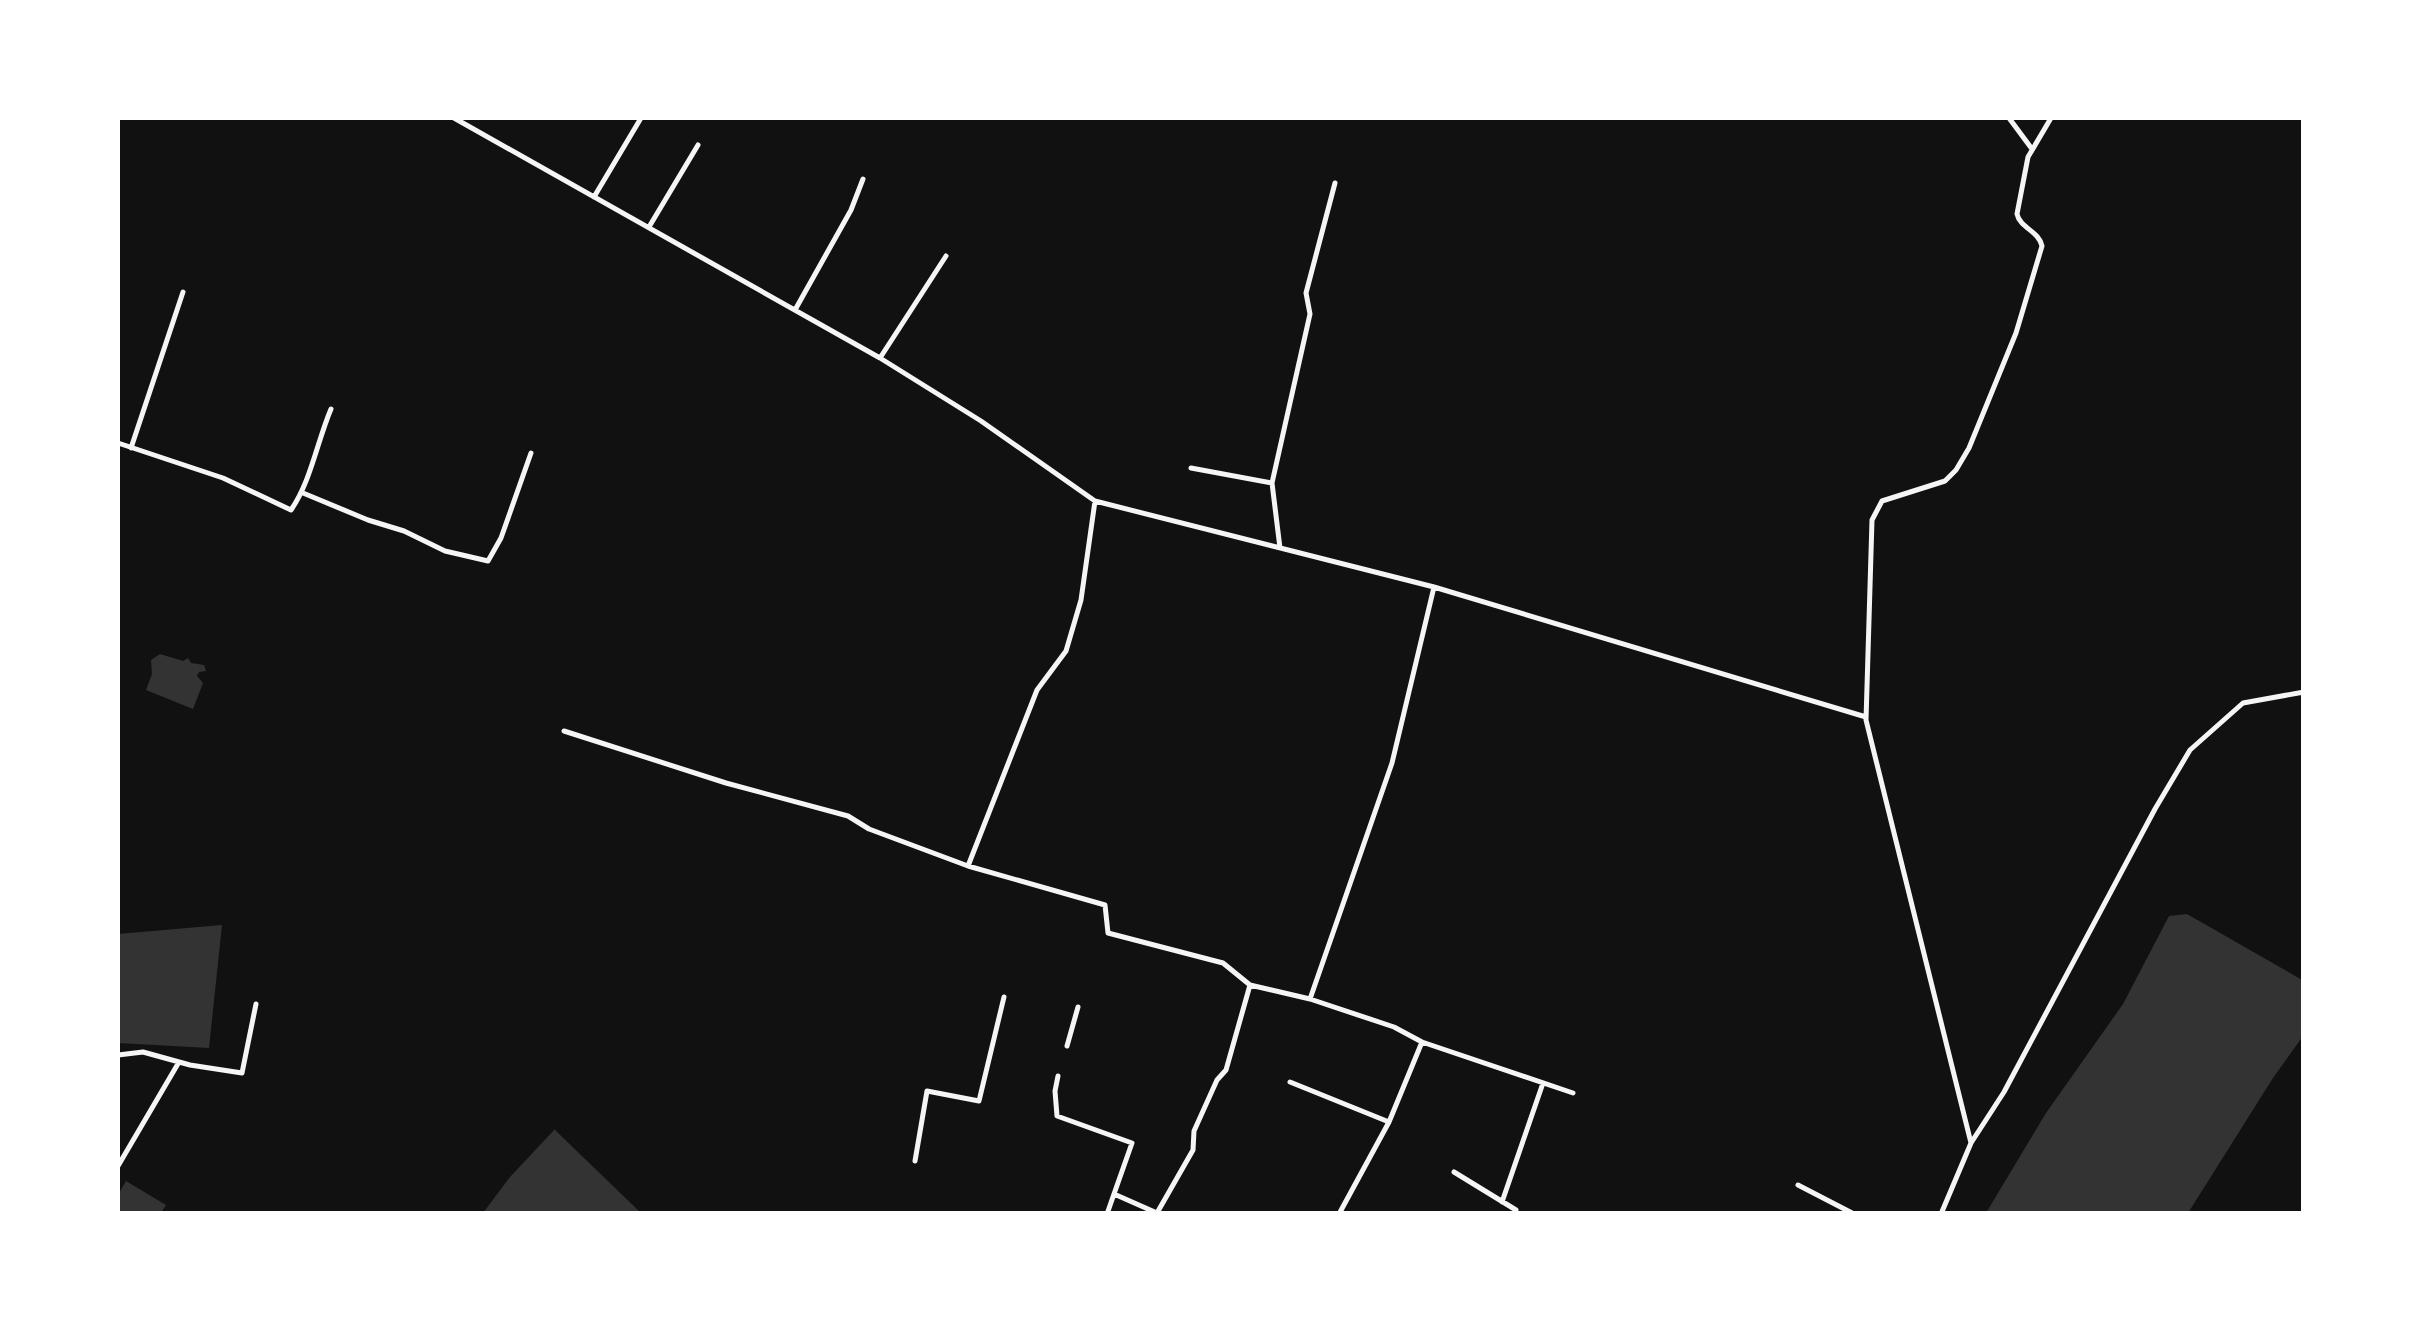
<svg xmlns="http://www.w3.org/2000/svg" width="2421" height="1331" font-family="Lato,sans-serif">
	<style>
		.water { fill: #333 }
		.lines { fill: none; stroke-linecap: round; stroke-linejoin: round }
		.minor { stroke: #f5f5f5; stroke-width: 5 }
	</style>
	<rect width="100%" height="100%" fill="#111"/>
	<path class="water" d="M160 654 183 661 188 658 191 663 204 665 206 671 199 672 197 676 203 683 193 709 146 690 152 674 151 660Z
		M2187 914 2304 981 2303 1036 2273 1078 2188 1213H1986L2046 1113 2123 1004 2169 916Z
		M222 925 209 1048 118 1043V934Z
		M555 1129V1130L641 1213H483L510 1177Z
		M126 1181 166 1205 161 1213H118V1195Z"/>
	<g class="lines">
		<path class="minor" d="M454 118 880 358 981 421 1095 501 1434 587 1866 717
			M2009 118 2032 149
			M594 197 641 118
			M649 227 698 145
			M795 310 851 210 863 179
			M880 358 946 256
			M118 443 223 478 291 510C311 481 317 442 331 409
			M131 448 183 292
			M1191 468 1272 483
			M303 493 368 520 404 531 445 551 488 561 501 538 531 453
			M1280 548 1272 483 1310 314 1306 293 1335 183
			M564 731 726 783 848 816 869 829 968 866 1105 905 1108 933 1223 963 1250 985 1310 999
			M968 866 1037 690 1066 651 1081 600 1095 501
			M1422 1042 1573 1093
			M1067 1046 1078 1007
			M118 1055 143 1052 190 1065 242 1073 256 1004
			M1058 1076 1055 1091 1057 1116 1132 1143 1114 1194
			M1290 1082 1389 1122
			M1971 1143 2004 1092 2155 809 2190 750 2243 703 2304 692
			M915 1161 927 1091 979 1101 1004 997
			M118 1166 179 1062
			M1454 1172 1516 1210
			M1798 1185 1854 1214
			M1502 1202 1543 1083
			M1107 1214 1114 1194 1157 1213 1193 1150 1194 1131 1217 1080 1226 1070 1250 985
			M1339 1214 1389 1122 1422 1042 1394 1027 1310 999 1392 763 1434 587
			M1941 1214 1971 1143 1866 720 1872 520 1882 501 1945 481 1956 470 1969 448 2016 333 2042 246C2039 231 2020 228 2017 214L2028 157 2051 118"/>
	</g>
	<rect width="2421" height="1331" fill="none" stroke="#ffffff" stroke-width="240"/>
</svg>
